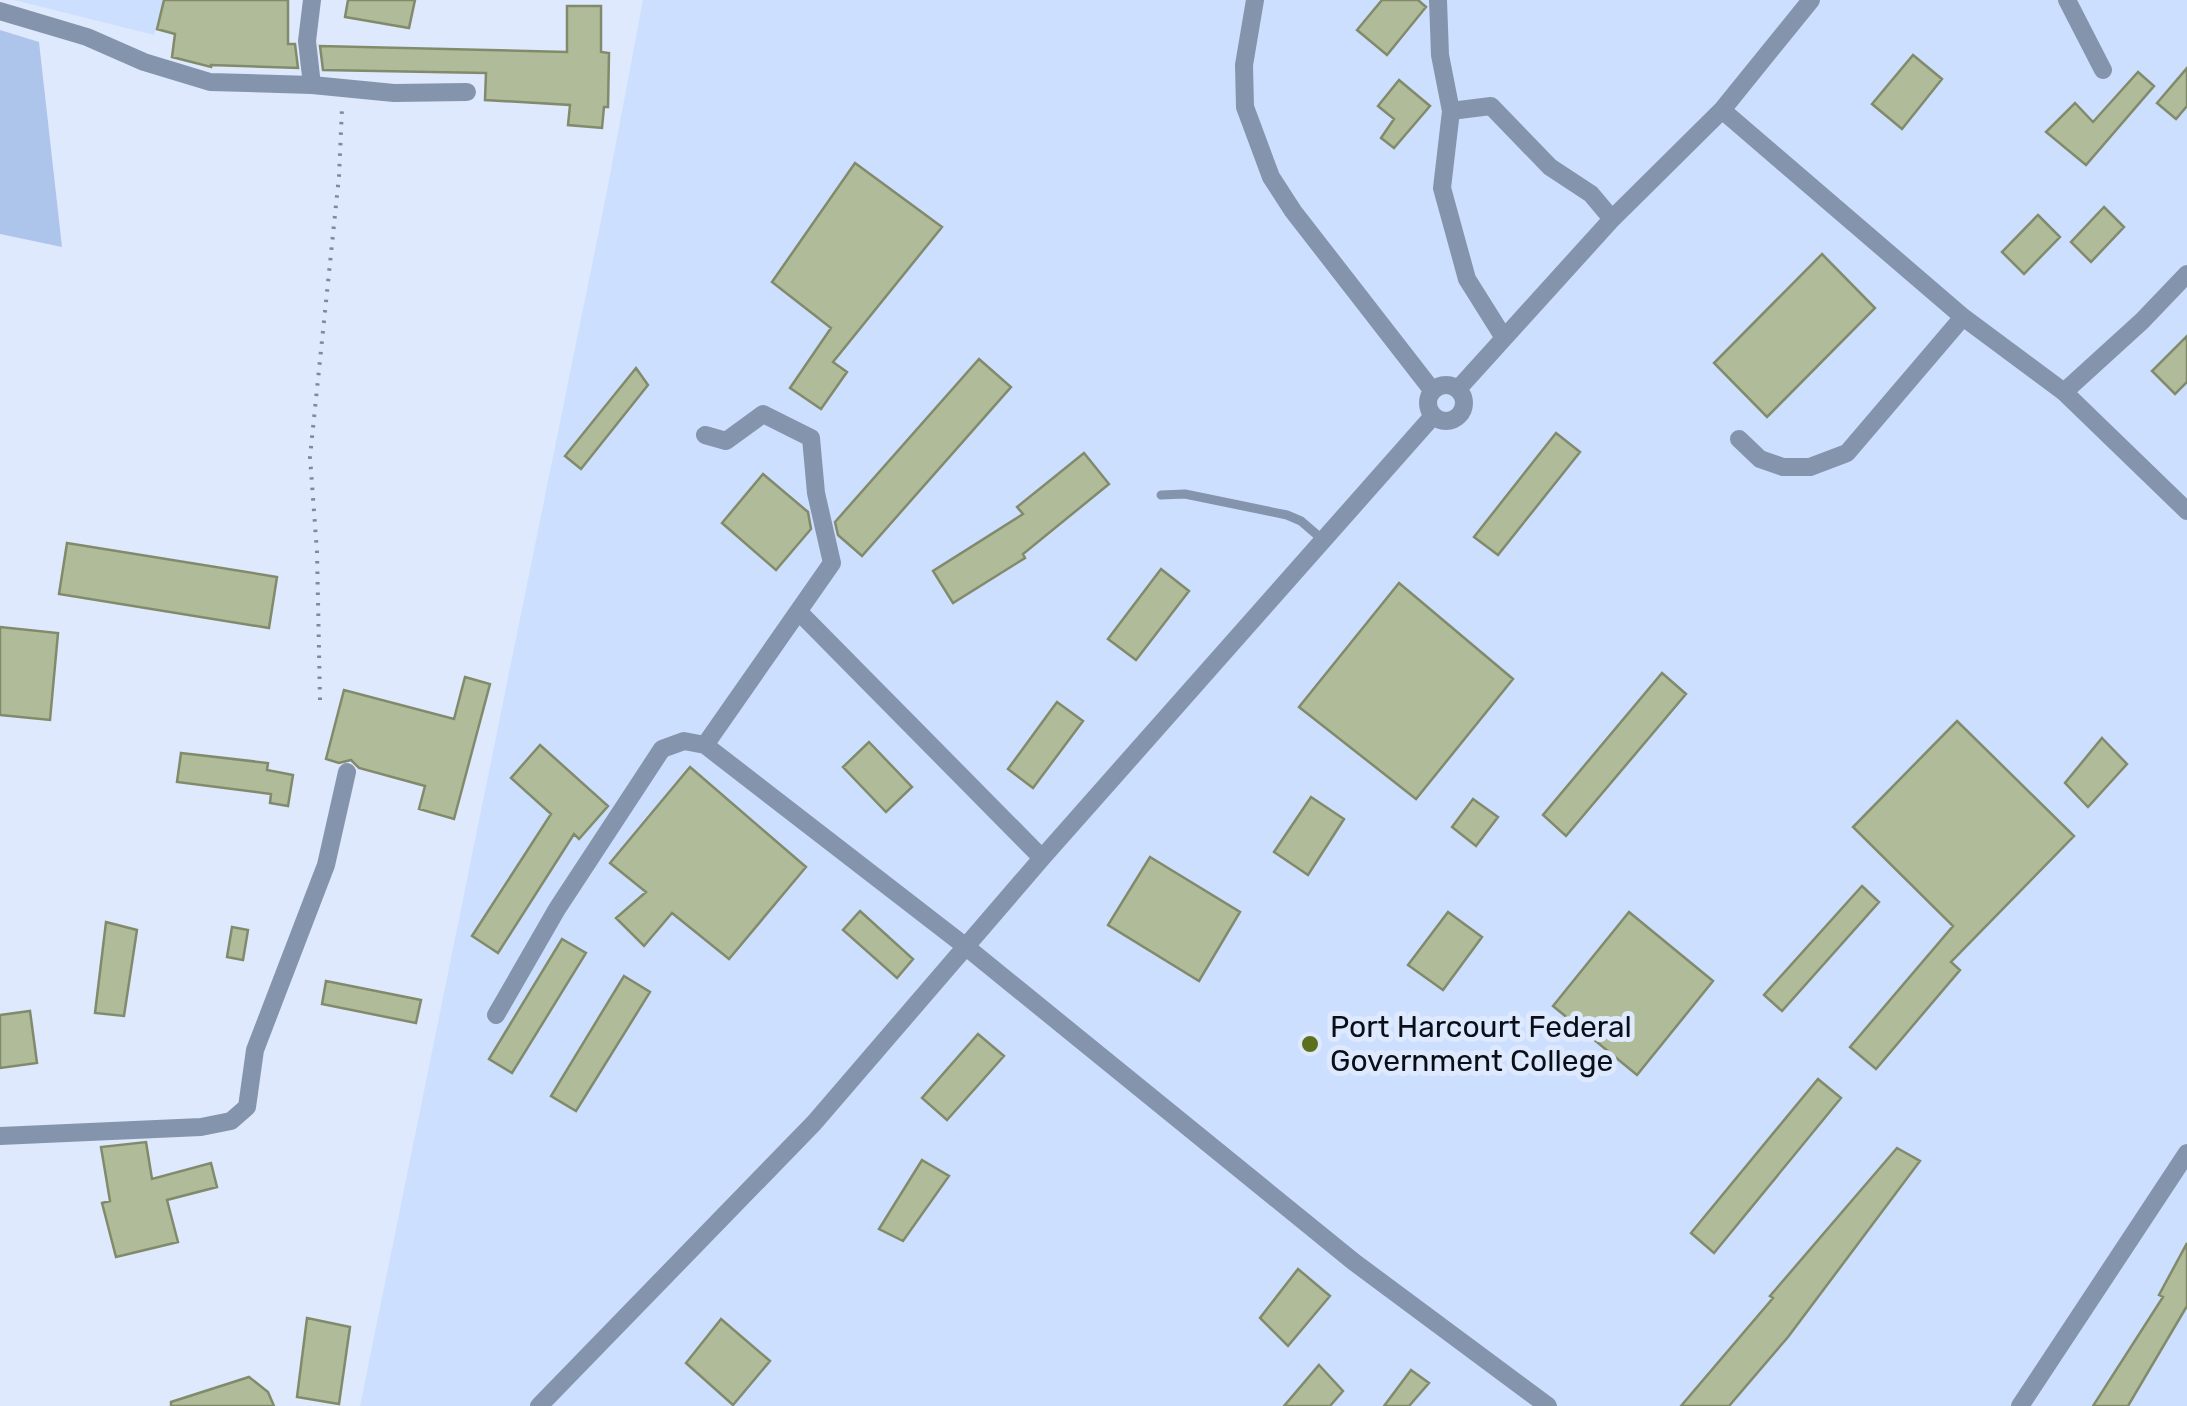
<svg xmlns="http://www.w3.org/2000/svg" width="2187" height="1406" font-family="Rubik,sans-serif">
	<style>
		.built { fill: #cddffe }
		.green { fill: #aec5eb }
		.building { fill: #b0bb99; stroke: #818b6b; stroke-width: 2.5 }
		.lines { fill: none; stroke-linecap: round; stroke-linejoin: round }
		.path { stroke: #808999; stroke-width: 4; stroke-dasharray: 2.5 8; stroke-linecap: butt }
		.lane { stroke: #8594ad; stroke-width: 9 }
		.street { stroke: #8594ad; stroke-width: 18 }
		.poi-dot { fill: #5c6f1d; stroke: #dee9fd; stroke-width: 4 }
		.labels { text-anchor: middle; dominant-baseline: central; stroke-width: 10; stroke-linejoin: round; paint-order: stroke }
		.poi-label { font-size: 30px; fill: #090f19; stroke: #dee9fd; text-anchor: start }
	</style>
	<rect width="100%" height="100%" fill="#dee9fd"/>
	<path class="built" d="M14 0H163L154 35Z
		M643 0H2187V1406H360L606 196Z"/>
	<path class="green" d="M0 30 39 42 62 247 0 234Z"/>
	<path class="building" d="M164 0H288V44H295L298 68 211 65V67L172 57 175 34 157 29Z
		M348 0H415L409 28 345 17Z
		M1382 0H1418L1426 7 1387 55 1357 30Z
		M567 6H601V52L609 53 608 107H604L602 128 568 125 570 105 485 100 486 73 323 70 320 46 567 52Z
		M1913 55 1942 79 1902 129 1872 104Z
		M2187 68V106L2176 119 2157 103Z
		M2138 72 2154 86 2086 165 2046 132 2075 103 2093 122Z
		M1399 80 1430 106 1394 148 1381 138 1394 119 1378 106Z
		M855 163 942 227 833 362 847 372 821 409 790 388 831 328 772 282Z
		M2104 207 2124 227 2091 262 2071 242Z
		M2038 215 2060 237 2024 274 2002 252Z
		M1822 254 1875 308 1767 417 1714 363Z
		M2187 336V382L2175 394 2152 371Z
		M979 359 1011 387 862 556 838 535 835 522Z
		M636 368 648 385 581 469 565 456Z
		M1556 433 1580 452 1498 555 1474 537Z
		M1084 453 1109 484 1023 554 1025 558 953 603 933 571 1023 514 1017 507Z
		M763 474 808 512 811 529 776 570 722 523Z
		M67 543 277 577 269 628 59 594Z
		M1161 569 1189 591 1136 660 1108 639Z
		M1399 583 1513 679 1416 799 1299 707Z
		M0 627 58 633 50 720 0 715Z
		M1662 673 1686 694 1566 836 1543 815Z
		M465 677 490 684 454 819 419 809 425 786 359 768 351 760 339 763 326 759 344 690 454 719Z
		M1057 702 1083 721 1033 788 1008 769Z
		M1957 721 2074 836 1951 962 1960 970 1876 1069 1850 1047 1953 926 1853 827Z
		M2102 738 2127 764 2088 807 2065 783Z
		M869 742 912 787 886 812 843 767Z
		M540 745 608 806 579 839 574 834 498 953 472 936 551 814 511 778Z
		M181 753 268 763 267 770 293 775 288 806 270 803 271 794 177 782Z
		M690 767 806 867 729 959 672 913 644 946 616 918 646 892 610 863Z
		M1311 797 1344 819 1308 875 1274 852Z
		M1473 799 1498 817 1476 846 1452 827Z
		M1150 857 1240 912 1199 981 1108 925Z
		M1862 886 1879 902 1782 1011 1764 995Z
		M860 911 913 959 897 978 843 930Z
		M1448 912 1482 937 1443 990 1408 965Z
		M1629 912 1713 981 1637 1075 1553 1006Z
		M106 922 137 930 124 1016 95 1013Z
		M232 927 248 930 243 960 227 957Z
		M562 939 586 953 512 1073 489 1059Z
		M624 976 650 992 576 1111 551 1096Z
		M326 981 421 1000 416 1023 322 1004Z
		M30 1011 37 1063 0 1068V1015Z
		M978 1034 1004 1056 947 1120 922 1098Z
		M1818 1079 1841 1098 1714 1253 1691 1233Z
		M146 1142 152 1179 211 1163 217 1187 167 1200 178 1242 116 1257 102 1203 110 1201 101 1147Z
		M1897 1148 1920 1161 1788 1337 1729 1406H1681L1773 1298 1770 1296Z
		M922 1160 949 1176 903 1241 879 1229Z
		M2187 1243V1306L2128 1406H2093L2163 1297 2159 1295Z
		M1298 1269 1330 1296 1288 1346 1260 1318Z
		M307 1318 350 1327 339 1404 297 1397Z
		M721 1319 770 1361 733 1405 686 1363Z
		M1319 1365 1343 1391 1330 1406H1284Z
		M1411 1370 1429 1383 1409 1406H1384Z
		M249 1377 268 1392 274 1406H171V1402Z"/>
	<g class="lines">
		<path class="path" d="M320 700 317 552 310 457 339 176 342 108"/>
		<path class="lane" d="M1161 495 1185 494 1287 515 1301 521 1323 540"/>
		<path class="street" d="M312 0 307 41 312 85 394 93 467 92
			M1255 0 1244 65 1245 107 1271 177 1293 211 1432 390
			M1438 0 1440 55 1451 111 1442 188 1467 279 1504 338
			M2067 0 2103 70
			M0 11 87 37 144 62 210 82 312 85
			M1722 110 1963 317 2064 392 2187 511
			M1451 111 1491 106 1550 167 1591 194 1612 219
			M1428 403a18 18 0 1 1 36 0a18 18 0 1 1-36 0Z
			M1458 389 1612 219 1722 110 1811 0
			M2064 392 2142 321 2187 274
			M1739 439 1760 459 1783 467H1810L1847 453 1963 317
			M799 612 1042 858
			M705 745 832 563 816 493 811 438 763 414 726 441 705 435
			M496 1015 557 909 662 749 684 741 705 745 965 946 1354 1262 1548 1406
			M0 1136 201 1127 231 1121 247 1107 255 1050 326 865 347 772
			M539 1406 814 1123 1042 858 1433 416
			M2020 1406 2187 1153"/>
	</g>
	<circle class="poi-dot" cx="1310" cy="1044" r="10"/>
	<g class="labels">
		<g class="poi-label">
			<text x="1330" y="1027">Port Harcourt Federal<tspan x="1330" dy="34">Government College</tspan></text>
		</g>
	</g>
</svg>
